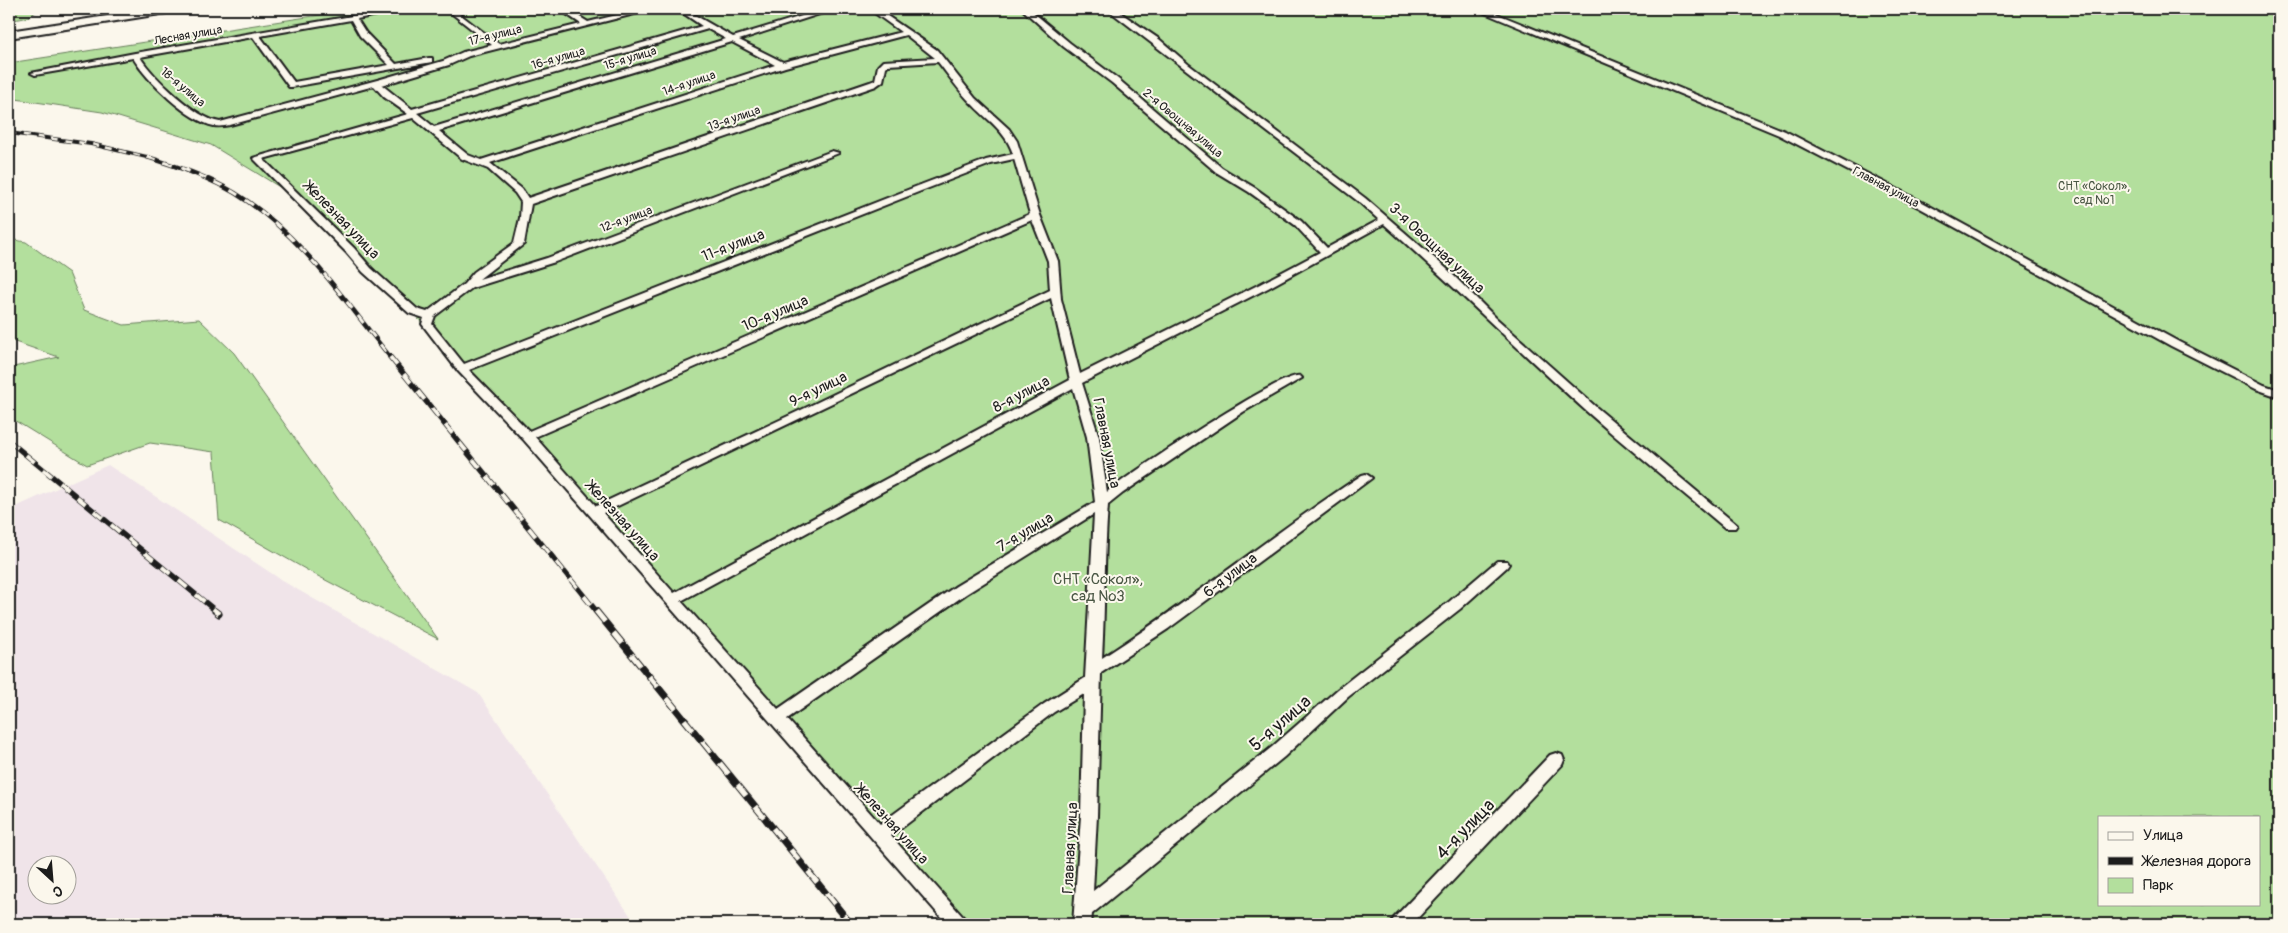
<svg xmlns="http://www.w3.org/2000/svg" width="2288" height="933" font-family="Pangolin,sans-serif">
  <style>
    .built { fill: #f0e4e9; fill-rule: evenodd }
    .green { fill: #b3df9d; stroke: #687e5c; fill-rule: evenodd }
    .lines { fill: none; stroke-linecap: round; stroke-linejoin: round }
    .street-casing { stroke: #1c1c1c; stroke-width: 4 }
    .primary-casing { stroke: #1c1c1c; stroke-width: 4 }
    .street { fill: #fbf7ec; fill-rule: evenodd }
    .primary { fill: #fbf7ec; fill-rule: evenodd }
    .rail-far3-casing { stroke: #1c1c1c; stroke-width: 4 }
    .rail-far2-casing { stroke: #1c1c1c; stroke-width: 4.5 }
    .rail-far1-casing { stroke: #1c1c1c; stroke-width: 5.5 }
    .rail-casing { stroke: #1c1c1c; stroke-width: 7 }
    .rail-far3 { stroke: #fbf7ec; stroke-width: 2.5; stroke-dasharray: 7; stroke-linecap: butt }
    .rail-far2 { stroke: #fbf7ec; stroke-width: 3; stroke-dasharray: 9; stroke-linecap: butt }
    .rail-far1 { stroke: #fbf7ec; stroke-width: 4; stroke-dasharray: 11; stroke-linecap: butt }
    .rail { stroke: #fbf7ec; stroke-width: 5; stroke-dasharray: 14; stroke-linecap: butt }
    .labels { text-anchor: middle; stroke-width: 4; stroke-linejoin: round; paint-order: stroke }
    .far-street-label { font-size: 12px; fill: #1c1c1c; stroke: #fbf7ec }
    .far-park-label { font-size: 12px; fill: #495643; stroke: #fbf7ec }
    .street-label { font-size: 15px; fill: #1c1c1c; stroke: #fbf7ec }
    .park-label { font-size: 15px; fill: #495643; stroke: #fbf7ec }
    .near-street-label { font-size: 18px; fill: #1c1c1c; stroke: #fbf7ec }
  </style>
  <rect width="100%" height="100%" fill="#fbf7ec"/>
  <filter id="ink" filterUnits="userSpaceOnUse"><feTurbulence type="fractalNoise" baseFrequency=".02" numOctaves="2"/><feDisplacementMap in="SourceGraphic" scale="10" xChannelSelector="R" yChannelSelector="G"/><feConvolveMatrix kernelMatrix="1 2 1 2 8 2 1 2 1" color-interpolation-filters="sRGB"/></filter>
  <g filter="url(#ink)">
    <path class="built" d="M108,465L286,583L478,693L636,924H9V510ZM38,866H68V896H38Z"/>
    <g class="green">
      <path d="M9,9H35L38,10C28,19 21,19 9,20V15H12Z"/>
      <path d="M359,9H2279V924H946L365,258L291,194L211,145L102,112L9,98V63ZM2099,817H2259V904H2099Z"/>
      <polygon points="9,239 26,242 69,273 84,310 124,325 199,319 234,353 438,639 314,574 219,520 214,452 150,443 87,465 9,417 9,368 59,357 9,340"/>
    </g>
    <g class="lines">
      <defs>
        <g id="street">
          <path d="M393,9H408L357,19L366,33L396,64L429,58H432V62L292,87H289L253,37L140,57C153,77 196,119 220,122L381,79L443,61L463,52L492,45L446,9H453L499,44L581,24L559,9H567L588,22L642,9H654L469,56L449,65L382,85L412,109L702,26L677,9H684L733,37L825,9H835L739,40L783,62L901,32L869,9H877L937,50L975,98L1009,129L1017,141L1040,215L1058,261L1061,299L1080,374L1260,284L1320,252L1295,225L1249,192L1216,172L1112,83L1064,47L1022,9H1029L1070,43L1118,79L1222,168L1255,188L1301,221L1327,248L1379,220L1359,202L1107,9H1115L1159,39L1188,64L1365,198L1447,269L1496,318L1596,407L1737,525L1735,528H1725C1679,489 1631,451 1585,410C1517,349 1453,285 1384,224L1268,288L1082,383L1099,437L1107,492C1128,475 1283,371 1300,376L1302,378L1243,412L1123,493L1108,505C1104,556 1105,607 1102,658C1191,601 1273,533 1362,475L1366,474L1372,478L1168,629L1101,673L1097,816L1093,891L1272,747L1338,689L1450,601L1497,561H1507L1509,564L1507,567L1460,609L1348,697L1284,757L1092,914L1091,924H1073L1081,816L1084,694L1054,712L891,836L964,918L967,924H947L523,439L458,371L422,324L424,318L409,313L363,272L346,252L253,158L408,114L384,97L374,86L230,125C225,126 220,127 214,126C188,121 147,81 133,58L35,75L31,73L135,53ZM351,20L360,36L389,65L294,82L260,36ZM708,29L726,39L434,127L417,113ZM906,35L935,58L883,61L878,66L875,80L870,82L528,198L522,189L490,163L785,67ZM732,42L775,65L481,160L468,155L439,131ZM938,62C949,76 959,91 971,103C987,120 1006,131 1013,154L986,160L915,187L464,364L432,324L435,316L472,288L555,262L839,153L832,151L547,258L479,279L524,244L531,204L876,86L883,81L886,67L888,65ZM413,118L462,159L488,169L515,193L521,202L520,218L514,243L474,272L464,284L427,312L417,309L371,268L354,248L263,159ZM1014,159L1030,214L529,431L469,370L921,191L991,164ZM1032,220L1048,261L1050,290L799,411L596,506L535,437ZM1051,298L1070,380L674,593L603,513ZM1073,388L1087,437L1095,502L956,586L778,709L681,601ZM1094,514L1085,678L1044,704L880,824L787,719L966,594Z"/>
          <polygon points="1475,9 1485,9 1785,131 1926,204 2179,342 2264,385 2279,390 2279,397 2256,389 2171,346 1920,208 1779,135"/>
          <polygon points="1556,753 1562,755 1564,760 1562,765 1412,924 1391,924 1394,918 1550,755"/>
        </g>
        <polygon id="primary" points="153,9 179,9 173,12 9,38 9,31"/>
      </defs>
      <use href="#street" class="street-casing"/>
      <use href="#primary" class="primary-casing"/>
      <use href="#street" class="street"/>
      <use href="#primary" class="primary"/>
      <defs>
        <polyline id="rail-far3" points="9,133 91,144 151,158"/>
        <path id="rail-far2" d="M147,157C177,166 208,177 235,193C300,233 344,300 391,358"/>
        <g id="rail-far1">
          <polyline points="390,357 597,612"/>
          <polyline points="9,441 217,612"/>
        </g>
        <g id="rail">
          <polyline points="215,611 219,614"/>
          <polyline points="596,611 851,924"/>
        </g>
      </defs>
      <use href="#rail-far3" class="rail-far3-casing"/>
      <use href="#rail-far2" class="rail-far2-casing"/>
      <use href="#rail-far1" class="rail-far1-casing"/>
      <use href="#rail" class="rail-casing"/>
      <use href="#rail-far3" class="rail-far3"/>
      <use href="#rail-far2" class="rail-far2"/>
      <use href="#rail-far1" class="rail-far1"/>
      <use href="#rail" class="rail"/>
    </g>
  </g>
  <g class="labels">
    <g class="far-street-label">
      <text transform="translate(188 35) rotate(-10)" y="4">Лесная улица</text>
      <text transform="translate(495 35) rotate(-14)" y="4">17-я улица</text>
      <text transform="translate(558 58) rotate(-16)" y="4">16-я улица</text>
      <text transform="translate(630 58) rotate(-17)" y="4">15-я улица</text>
      <text transform="translate(689 83) rotate(-19)" y="4">14-я улица</text>
      <text transform="translate(183 87) rotate(40)" y="4">18-я улица</text>
      <text transform="translate(734 118) rotate(-19)" y="4">13-я улица</text>
      <text transform="translate(1183 123) rotate(40)" y="4">2-я Овощная улица</text>
      <text transform="translate(1886 187) rotate(28)" y="4">Главная улица</text>
      <text transform="translate(626 219) rotate(-21)" y="4">12-я улица</text>
    </g>
    <g class="far-park-label">
      <text x="2094" y="190">СНТ «Сокол»,<tspan x="2094" dy="14">сад №1</tspan></text>
    </g>
    <g class="street-label">
      <text transform="translate(342 220) rotate(46)" y="5">Железная улица</text>
      <text transform="translate(733 245) rotate(-21)" y="5">11-я улица</text>
      <text transform="translate(1437 248) rotate(43)" y="5">3-я Овощная улица</text>
      <text transform="translate(775 313) rotate(-23)" y="5">10-я улица</text>
      <text transform="translate(818 389) rotate(-26)" y="5">9-я улица</text>
      <text transform="translate(1021 394) rotate(-28)" y="5">8-я улица</text>
      <text transform="translate(1107 443) rotate(79)" y="5">Главная улица</text>
      <text transform="translate(623 521) rotate(48)" y="5">Железная улица</text>
      <text transform="translate(1025 532) rotate(-31)" y="5">7-я улица</text>
      <text transform="translate(1230 575) rotate(-37)" y="5">6-я улица</text>
      <text transform="translate(892 824) rotate(48)" y="5">Железная улица</text>
      <text transform="translate(1070 848) rotate(-87)" y="5">Главная улица</text>
    </g>
    <g class="park-label">
      <text x="1098" y="584">СНТ «Сокол»,<tspan x="1098" dy="17">сад №3</tspan></text>
    </g>
    <g class="near-street-label">
      <text transform="translate(1280 723) rotate(-41)" y="6">5-я улица</text>
      <text transform="translate(1465 829) rotate(-46)" y="6">4-я улица</text>
    </g>
  </g>
  <rect width="2288" height="933" fill="none" stroke="#fbf7ec" stroke-width="30"/>
  <rect x="15" y="15" width="2258" height="903" fill="none" stroke="#1c1c1c" stroke-width="2" filter="url(#ink)"/>
  <rect x="2098" y="816" width="162" height="90" fill="#fbf7ec" stroke="#a29f99"/>
  <rect x="2108" y="832" width="25" height="8" fill="#fbf7ec" stroke="#a29f99"/>
  <text x="2143" y="840" font-size="15" fill="#1c1c1c">Улица</text>
  <rect x="2108" y="857" width="25" height="8" fill="#1c1c1c" stroke="#a29f99"/>
  <text x="2143" y="866" font-size="15" fill="#1c1c1c">Железная дорога</text>
  <rect x="2108" y="878" width="25" height="15" fill="#b3df9d" stroke="#a29f99"/>
  <text x="2143" y="890" font-size="15" fill="#1c1c1c">Парк</text>
  <g transform="translate(52 880) rotate(154)"><circle r="24" fill="#fbf7ec" stroke="#a29f99"/>
  <path d="M0-4L9 19L0 12L-9 19Z" fill="#1c1c1c"/>
  <text y="-8" font-size="14" font-weight="bold" text-anchor="middle" fill="#1c1c1c">С</text>
  </g>
</svg>
